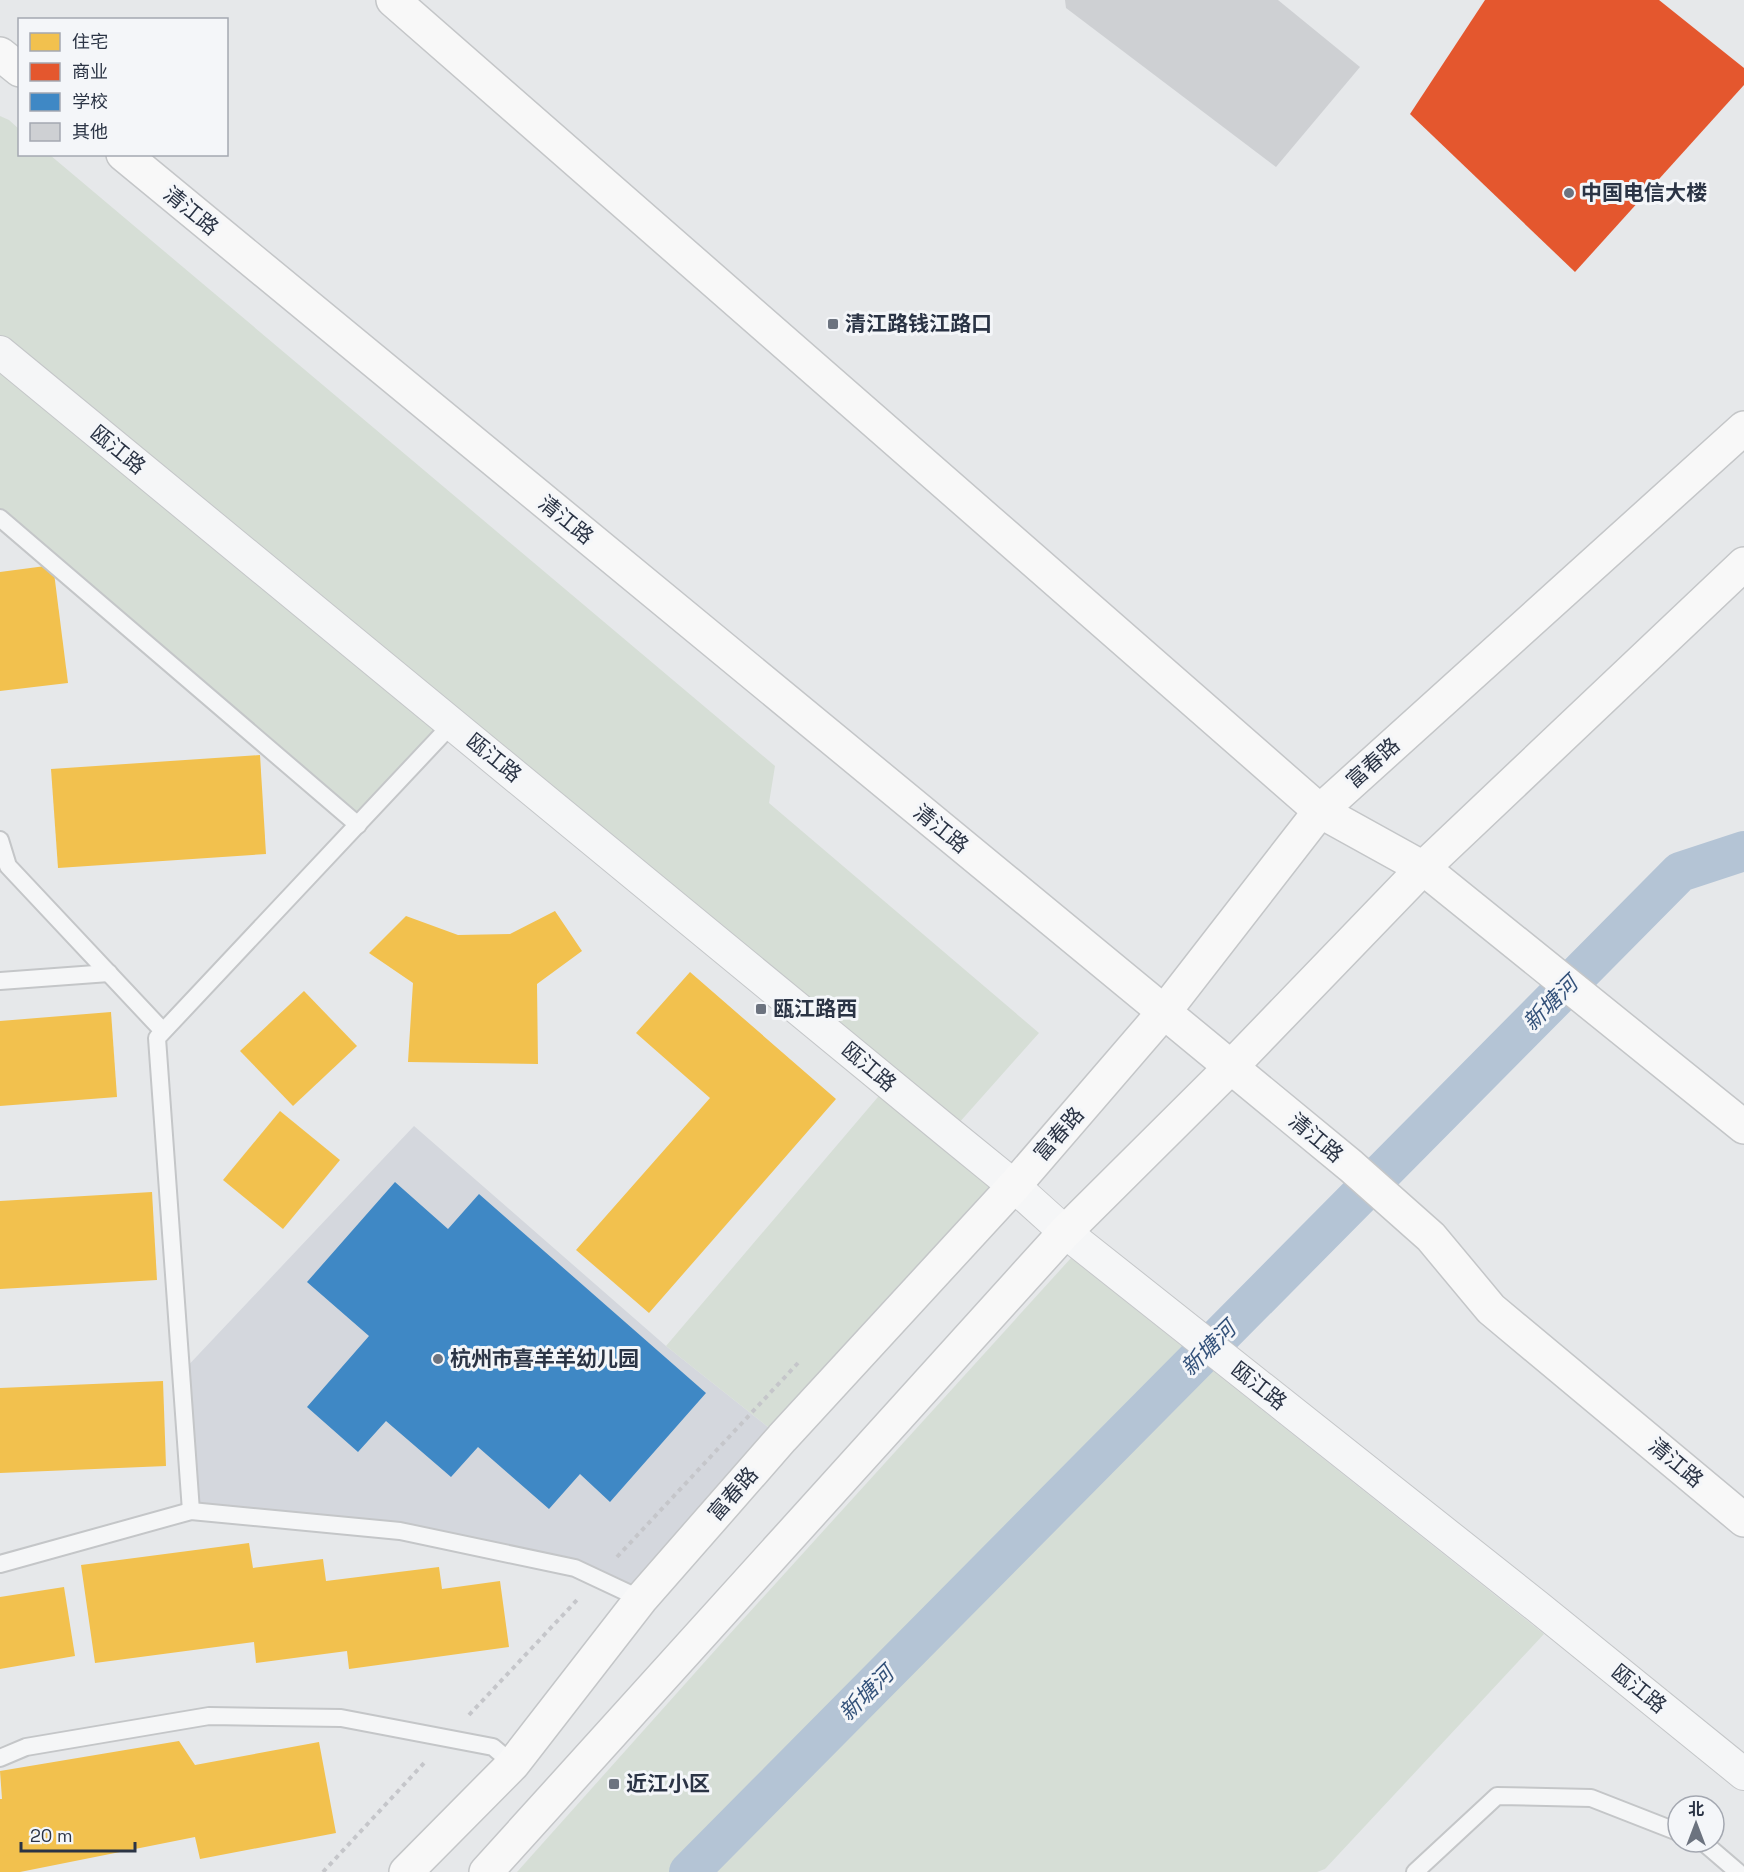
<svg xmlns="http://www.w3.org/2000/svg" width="1744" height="1872" font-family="'Space Grotesk','Noto Sans SC',sans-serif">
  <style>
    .built { fill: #d4d7dd }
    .green { fill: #d6ded6 }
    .homes { fill: #f2c14e }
    .shops { fill: #e4572e }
    .schools { fill: #3f88c5 }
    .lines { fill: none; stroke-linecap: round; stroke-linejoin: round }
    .canal { stroke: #b4c4d5; stroke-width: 40 }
    .building { fill: #ced0d3 }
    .lane-casing { stroke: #c4c6c8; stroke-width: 20 }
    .street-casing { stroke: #c4c6c8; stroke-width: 34 }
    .secondary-casing { stroke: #c4c6c8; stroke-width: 36 }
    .path { stroke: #c5c6ca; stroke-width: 4; stroke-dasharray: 4.5 4.5; stroke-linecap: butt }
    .lane { stroke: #f5f6f7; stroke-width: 16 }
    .street { stroke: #f5f6f7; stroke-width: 32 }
    .secondary { stroke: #f8f8f8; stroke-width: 33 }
    .poi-dot { fill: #6c737f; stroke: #f4f6f9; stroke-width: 2 }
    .labels { text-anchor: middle; stroke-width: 6; stroke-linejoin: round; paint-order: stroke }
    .poi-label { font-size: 21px; font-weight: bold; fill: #2b3445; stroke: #f4f6f9; text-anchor: start }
    .street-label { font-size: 21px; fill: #2b3445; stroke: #f4f6f9 }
    .water-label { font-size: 22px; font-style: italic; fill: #34527a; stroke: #f4f6f9 }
  </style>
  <rect width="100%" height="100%" fill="#e6e8ea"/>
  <polygon class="built" points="414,1126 666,1346 782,1438 641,1599 575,1568 400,1531 191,1511 182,1372"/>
  <g class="green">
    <polygon points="0,116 9,120 19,129 20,154 50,155 775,766 769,803 1039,1033 950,1133 1014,1186 782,1438 666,1346 889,1084 453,725 358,825 0,518"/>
    <polygon points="1071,1258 1544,1634 1325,1869 1317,1872 517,1872 727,1637"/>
  </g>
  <g class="homes">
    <polygon points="53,565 68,683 0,691 0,572"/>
    <polygon points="260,755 266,854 58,868 51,769"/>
    <polygon points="555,911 582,951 537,984 538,1064 408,1062 413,983 369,953 406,916 458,935 510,934"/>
    <polygon points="690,972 836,1099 649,1313 576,1250 710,1098 636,1033"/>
    <polygon points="304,991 357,1046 293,1106 240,1051"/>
    <polygon points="111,1012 117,1097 0,1106 0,1021"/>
    <polygon points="280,1111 340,1160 283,1229 223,1180"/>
    <polygon points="152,1192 157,1280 0,1289 0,1201"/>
    <polygon points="163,1381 166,1466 0,1473 0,1388"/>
    <polygon points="249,1543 253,1568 323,1559 326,1581 439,1567 442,1589 500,1581 509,1647 349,1669 347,1651 256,1663 254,1642 95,1663 81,1565"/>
    <polygon points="64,1587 75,1656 0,1669 0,1597"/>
    <polygon points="179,1741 195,1765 319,1742 336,1833 200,1859 195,1837 20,1872 0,1872 0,1799 2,1799 0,1771"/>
  </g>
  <polygon class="shops" points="1485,0 1659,0 1744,68 1744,85 1575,272 1410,114"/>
  <polygon class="schools" points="395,1182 448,1229 479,1194 706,1393 610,1502 580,1474 549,1509 478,1447 451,1477 386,1421 358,1452 307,1407 369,1336 307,1282"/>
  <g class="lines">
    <polyline class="canal" points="689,1872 1680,872 1744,851"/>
  </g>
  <polygon class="building" points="1065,0 1278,0 1360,67 1276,167 1066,8"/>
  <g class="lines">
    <defs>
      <g id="lane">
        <polyline points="0,518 358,825"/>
        <polyline points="0,840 8,866 163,1031"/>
        <polyline points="0,981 109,973"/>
        <polyline points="191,1511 157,1038 452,724"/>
        <polyline points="0,1564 191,1511 400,1531 575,1568 641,1599"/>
        <polyline points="0,1758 26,1747 209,1716 341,1718 493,1747 513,1764"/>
        <polyline points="1703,1842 1738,1872"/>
        <polyline points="1415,1872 1497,1796 1591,1798 1678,1832"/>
      </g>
      <polyline id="street" points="0,352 949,1133 1014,1186 1065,1232 1538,1607 1744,1774"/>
      <g id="secondary">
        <polyline points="393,0 1320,811 1423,868 1744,1127"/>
        <polyline points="0,54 20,70"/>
        <polyline points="123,154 1351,1166 1431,1237 1491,1309 1744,1520"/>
        <polyline points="406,1872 513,1764 641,1599 782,1438 1014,1186 1164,1012 1320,811 1744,428"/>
        <polyline points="486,1872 1065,1232 1231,1067 1423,868 1744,564"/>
      </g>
    </defs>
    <use href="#lane" class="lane-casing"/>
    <use href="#street" class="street-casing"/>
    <use href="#secondary" class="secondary-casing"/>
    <g class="path">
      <polyline points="617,1557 798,1363"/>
      <polyline points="469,1715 577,1600"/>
      <polyline points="323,1872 425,1762"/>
    </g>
    <use href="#lane" class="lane"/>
    <use href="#street" class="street"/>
    <use href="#secondary" class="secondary"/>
  </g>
  <g class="poi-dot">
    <circle cx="1569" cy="193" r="6"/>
    <rect x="827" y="318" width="12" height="12" rx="3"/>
    <rect x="755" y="1003" width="12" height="12" rx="3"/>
    <circle cx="438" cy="1359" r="6"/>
    <rect x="608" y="1778" width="12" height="12" rx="3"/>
  </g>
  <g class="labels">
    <g class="poi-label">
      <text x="1581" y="200">中国电信大楼</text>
      <text x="845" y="331">清江路钱江路口</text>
      <text x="773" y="1016">瓯江路西</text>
      <text x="450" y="1366">杭州市喜羊羊幼儿园</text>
      <text x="626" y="1791">近江小区</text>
    </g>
    <g class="street-label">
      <text transform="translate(191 211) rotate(39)" y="7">清江路</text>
      <text transform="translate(118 450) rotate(39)" y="7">瓯江路</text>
      <text transform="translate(566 520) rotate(39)" y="7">清江路</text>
      <text transform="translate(494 758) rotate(39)" y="7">瓯江路</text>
      <text transform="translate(1373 763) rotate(-42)" y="7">富春路</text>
      <text transform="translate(941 829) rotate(39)" y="7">清江路</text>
      <text transform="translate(869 1067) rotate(40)" y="7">瓯江路</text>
      <text transform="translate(1059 1134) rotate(-49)" y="7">富春路</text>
      <text transform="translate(1316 1138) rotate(40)" y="7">清江路</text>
      <text transform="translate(1259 1386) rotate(38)" y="7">瓯江路</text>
      <text transform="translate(1676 1463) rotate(40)" y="7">清江路</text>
      <text transform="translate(733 1494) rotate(-49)" y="7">富春路</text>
      <text transform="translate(1639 1689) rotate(39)" y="7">瓯江路</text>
    </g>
    <g class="water-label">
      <text transform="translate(1550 1003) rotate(-45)" y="8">新塘河</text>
      <text transform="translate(1208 1348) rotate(-45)" y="8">新塘河</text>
      <text transform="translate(866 1693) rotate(-45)" y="8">新塘河</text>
    </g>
  </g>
  <rect x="18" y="18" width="210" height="138" fill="#f4f6f9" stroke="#a4a8b1" stroke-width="1.5"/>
  <rect x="30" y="33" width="30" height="18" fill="#f2c14e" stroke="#a4a8b1" stroke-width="1.5"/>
  <text x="72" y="48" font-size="18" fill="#2b3445">住宅</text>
  <rect x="30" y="63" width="30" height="18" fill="#e4572e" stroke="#a4a8b1" stroke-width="1.5"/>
  <text x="72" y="78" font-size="18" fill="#2b3445">商业</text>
  <rect x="30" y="93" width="30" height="18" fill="#3f88c5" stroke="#a4a8b1" stroke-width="1.5"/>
  <text x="72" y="108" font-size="18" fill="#2b3445">学校</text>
  <rect x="30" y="123" width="30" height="18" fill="#ced0d3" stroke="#a4a8b1" stroke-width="1.5"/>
  <text x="72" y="138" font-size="18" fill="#2b3445">其他</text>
  <g transform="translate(1696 1824)"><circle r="28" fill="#f4f6f9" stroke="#a4a8b1" stroke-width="1.5"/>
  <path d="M0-4.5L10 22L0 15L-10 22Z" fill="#6c737f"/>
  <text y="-9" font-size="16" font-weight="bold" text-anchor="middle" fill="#2b3445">北</text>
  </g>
  <path d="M21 1842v9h114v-9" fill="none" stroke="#2b3445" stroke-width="3"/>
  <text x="30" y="1842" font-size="18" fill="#2b3445" stroke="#f4f6f9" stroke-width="4.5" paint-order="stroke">20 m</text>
</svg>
